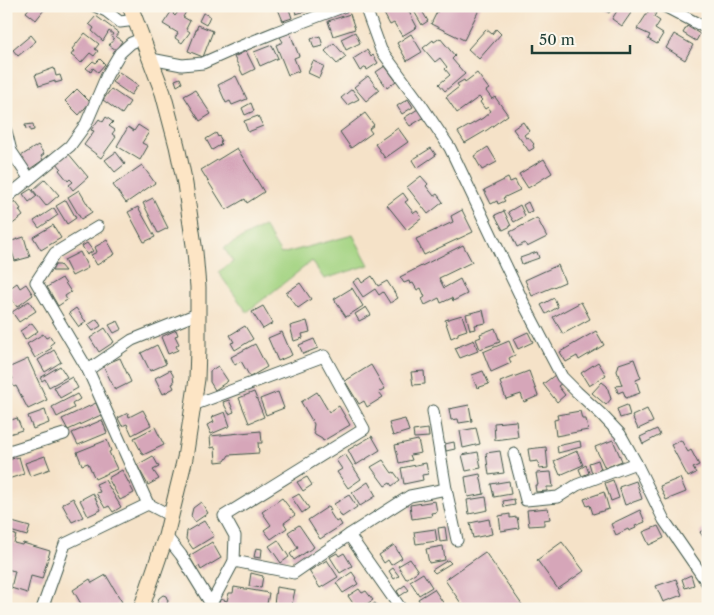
<svg xmlns="http://www.w3.org/2000/svg" width="714" height="615" font-family="'Libre Caslon Text',serif">
  <style>
    .green { fill: #a3d381; stroke: #61885a }
    .building { fill: #d6a6b9 }
    .lines { fill: none; stroke-linecap: round; stroke-linejoin: round }
    .street-casing { stroke: #3f564a; stroke-width: 13 }
    .secondary-casing { stroke: #3f564a; stroke-width: 17 }
    .street { stroke: #fff; stroke-width: 11 }
    .secondary { stroke: #fde5c5; stroke-width: 15 }
  </style>
  <rect width="100%" height="100%" fill="#fbf7ec"/>
  <filter id="ink" filterUnits="userSpaceOnUse"><feTurbulence type="fractalNoise" baseFrequency=".02" numOctaves="2"/><feDisplacementMap in="SourceGraphic" scale="10" xChannelSelector="R" yChannelSelector="G"/><feConvolveMatrix kernelMatrix="1 2 1 2 8 2 1 2 1" color-interpolation-filters="sRGB"/></filter>
  <filter id="wash" filterUnits="userSpaceOnUse"><feTurbulence type="fractalNoise" baseFrequency=".0096" numOctaves="4" result="noise"/><feDisplacementMap in="SourceGraphic" scale="20" xChannelSelector="R" yChannelSelector="G"/><feGaussianBlur stdDeviation="1.12" result="paint"/><feColorMatrix in="noise" values="0 0 0 0 0 0 0 0 0 0 0 0 0 0 0 0 0 1.4 0 .05"/><feComposite in="paint" operator="in"/></filter>
  <g filter="url(#wash)">
    <rect width="100%" height="100%" fill="#f5e2c8"/>
    <polygon class="green" points="264,226 281,254 353,235 369,265 324,279 312,261 247,312 218,272 233,262 224,248"/>
    <g id="blocks">
      <g class="building">
        <polygon points="6,6 14,6 6,13"/>
        <polygon points="31,6 47,6 36,20 26,12"/>
        <polygon points="182,6 187,10 183,17 190,21 186,29 190,32 182,43 175,38 178,33 163,24 173,9 175,10 173,14 175,16"/>
        <polygon points="288,6 292,18 283,21 278,9"/>
        <polygon points="294,6 319,6 319,7 296,14"/>
        <polygon points="380,6 406,6 417,27 402,36 394,23 390,25"/>
        <polygon points="411,6 419,6 428,21 422,25"/>
        <polygon points="440,6 481,6 464,40 431,24"/>
        <polygon points="599,6 614,6 609,13"/>
        <polygon points="620,6 627,6 633,10 622,26 612,19"/>
        <polygon points="650,9 656,13 654,17 660,21 655,29 663,34 657,44 648,39 650,35 637,29"/>
        <polygon points="203,13 210,16 206,25 199,21"/>
        <polygon points="350,14 355,29 333,36 328,21"/>
        <polygon points="96,16 119,33 116,37 122,41 116,50 109,45 114,39 111,37 113,34 109,31 103,41 92,31 94,28 89,24"/>
        <polygon points="198,25 213,31 203,57 188,51"/>
        <polygon points="687,26 700,34 696,41 683,33"/>
        <polygon points="486,29 492,34 496,29 501,34 479,59 468,49"/>
        <polygon points="355,32 360,43 346,50 341,39"/>
        <polygon points="85,33 99,44 95,49 98,51 94,56 90,53 81,63 71,55 74,51 72,49"/>
        <polygon points="290,33 299,56 294,58 299,71 288,75 276,45 283,42 280,37"/>
        <polygon points="411,34 422,52 407,61 397,43"/>
        <polygon points="674,34 693,45 685,60 666,48"/>
        <polygon points="31,35 36,41 18,56 13,50"/>
        <polygon points="320,36 323,46 314,48 311,39"/>
        <polygon points="440,38 455,56 452,59 465,74 445,91 439,84 450,75 445,69 447,67 440,58 435,62 423,48 433,40 434,42"/>
        <polygon points="334,43 346,57 337,64 325,51"/>
        <polygon points="272,45 278,58 260,66 254,52"/>
        <polygon points="367,50 371,57 373,55 378,63 367,70 366,67 360,71 353,59"/>
        <polygon points="246,51 255,69 243,75 234,57"/>
        <polygon points="100,59 105,64 98,72 93,68 91,72 86,68 93,61 96,63"/>
        <polygon points="313,61 324,66 319,78 308,73"/>
        <polygon points="385,66 396,81 387,88 376,72"/>
        <polygon points="54,68 56,76 60,75 62,81 55,83 55,81 39,86 35,75"/>
        <polygon points="119,72 138,85 131,95 112,82"/>
        <polygon points="477,73 489,89 486,91 492,99 495,97 508,115 487,130 465,143 458,132 483,118 491,111 488,107 485,109 480,102 482,100 479,97 457,113 446,97 459,87 457,84 464,80 465,82"/>
        <polygon points="236,76 247,99 232,105 230,101 226,103 218,85"/>
        <polygon points="368,76 379,90 366,101 354,87"/>
        <polygon points="180,78 182,83 177,86 175,80"/>
        <polygon points="77,89 90,102 79,115 65,101"/>
        <polygon points="111,89 130,102 122,114 103,100"/>
        <polygon points="352,89 359,99 347,105 341,98"/>
        <polygon points="195,90 211,114 200,121 184,96"/>
        <polygon points="408,99 413,107 402,114 397,106"/>
        <polygon points="251,103 254,111 245,115 242,108"/>
        <polygon points="418,109 423,118 410,126 404,118"/>
        <polygon points="365,113 374,125 369,129 372,133 351,148 340,132"/>
        <polygon points="258,116 263,126 248,132 244,121"/>
        <polygon points="106,117 113,122 109,126 115,130 112,134 116,137 101,158 84,145 94,131 91,130 99,119 103,122"/>
        <polygon points="523,122 529,131 524,135 526,138 528,137 534,144 533,145 534,148 529,151 513,129"/>
        <polygon points="33,124 34,130 30,131 30,128 26,129 25,125"/>
        <polygon points="138,125 149,132 142,143 148,146 140,160 117,146 128,127 134,131"/>
        <polygon points="398,128 408,142 385,158 375,144"/>
        <polygon points="216,133 218,137 219,136 222,141 220,142 222,144 212,150 206,139"/>
        <polygon points="38,145 44,154 41,156 43,160 30,169 21,156"/>
        <polygon points="488,147 497,162 482,170 474,156"/>
        <polygon points="237,148 264,192 247,203 245,199 226,210 201,170"/>
        <polygon points="431,148 436,155 417,168 412,160"/>
        <polygon points="116,152 125,164 115,172 105,160"/>
        <polygon points="68,153 88,177 73,190 69,185 73,182 70,179 68,181 59,170 61,168 57,163"/>
        <polygon points="544,159 552,173 528,188 519,174"/>
        <polygon points="142,165 155,183 126,203 113,185"/>
        <polygon points="421,176 428,184 426,186 434,196 437,194 443,202 428,214 407,187"/>
        <polygon points="508,178 510,182 515,180 520,190 503,198 505,201 498,204 497,201 491,204 484,190"/>
        <polygon points="45,179 59,195 46,206 33,190"/>
        <polygon points="31,189 37,196 29,202 23,194"/>
        <polygon points="79,190 92,212 81,219 68,197"/>
        <polygon points="403,193 408,200 405,202 414,213 417,211 422,218 407,230 387,205"/>
        <polygon points="153,198 168,228 158,233 143,203"/>
        <polygon points="66,200 76,218 67,224 56,206"/>
        <polygon points="15,201 21,209 19,210 23,216 6,229 6,208"/>
        <polygon points="528,202 532,211 527,213 523,205"/>
        <polygon points="520,205 525,216 514,222 508,212"/>
        <polygon points="138,207 155,237 144,242 128,212"/>
        <polygon points="54,208 58,215 39,228 34,221"/>
        <polygon points="462,210 473,232 424,255 416,239 453,222 451,216"/>
        <polygon points="504,211 511,226 503,230 495,215"/>
        <polygon points="537,218 547,237 527,247 525,243 517,247 510,232"/>
        <polygon points="53,225 61,238 41,250 33,237"/>
        <polygon points="24,237 30,257 15,261 9,242"/>
        <polygon points="107,240 115,254 97,265 91,255 97,252 95,247"/>
        <polygon points="87,243 93,251 87,255 82,246"/>
        <polygon points="463,245 472,262 439,278 444,288 460,279 467,294 453,301 452,298 441,303 439,298 425,305 422,299 425,297 421,288 417,290 413,283 410,284 409,281 404,283 400,277"/>
        <polygon points="80,252 88,268 72,276 64,260"/>
        <polygon points="537,252 539,258 522,264 520,258"/>
        <polygon points="55,265 60,265 65,271 52,271"/>
        <polygon points="558,265 565,282 532,296 525,280"/>
        <polygon points="372,276 378,286 387,281 398,298 390,303 383,292 379,295 375,289 363,297 353,282 359,278 362,283"/>
        <polygon points="62,278 71,292 65,296 67,300 58,306 47,287"/>
        <polygon points="17,283 20,288 26,284 33,295 17,307 6,291"/>
        <polygon points="300,283 311,299 298,308 286,293"/>
        <polygon points="352,288 363,306 346,317 334,299"/>
        <polygon points="554,298 558,307 546,314 541,305"/>
        <polygon points="29,301 36,311 19,322 12,312"/>
        <polygon points="581,302 590,319 563,334 553,317"/>
        <polygon points="263,306 273,323 263,329 252,312"/>
        <polygon points="366,307 371,315 359,321 355,314"/>
        <polygon points="76,308 86,322 79,327 69,313"/>
        <polygon points="483,310 486,323 475,325 476,329 470,330 466,314"/>
        <polygon points="462,315 467,330 458,333 458,335 451,338 445,320"/>
        <polygon points="97,319 101,326 93,331 88,325"/>
        <polygon points="118,321 122,329 114,333 109,325"/>
        <polygon points="307,321 310,332 302,334 303,338 294,341 290,326"/>
        <polygon points="32,323 38,331 25,340 20,331"/>
        <polygon points="245,326 253,339 235,350 231,343 234,342 230,335"/>
        <polygon points="105,328 114,342 99,352 90,338"/>
        <polygon points="495,328 500,342 480,349 476,339 481,337 480,334"/>
        <polygon points="176,330 178,335 175,336 179,344 176,346 178,350 168,354 161,337"/>
        <polygon points="596,331 604,345 579,360 577,356 566,362 560,352"/>
        <polygon points="282,332 292,355 278,361 268,338"/>
        <polygon points="528,332 533,342 518,349 513,339"/>
        <polygon points="43,334 46,338 50,336 54,342 50,345 52,348 35,358 27,344"/>
        <polygon points="314,339 318,348 303,354 299,345"/>
        <polygon points="474,340 478,351 460,358 455,348"/>
        <polygon points="509,341 515,355 509,358 511,363 491,372 483,352"/>
        <polygon points="255,344 267,367 250,377 241,361 235,365 231,357"/>
        <polygon points="157,345 166,364 150,371 141,353"/>
        <polygon points="54,350 61,362 45,372 38,360"/>
        <polygon points="120,358 131,382 115,390 103,365"/>
        <polygon points="28,359 47,400 28,409 16,386 14,387 10,380 13,379 8,368"/>
        <polygon points="634,359 641,378 636,380 640,393 626,398 623,391 618,393 616,386 622,385 617,371 619,364"/>
        <polygon points="598,362 606,375 589,386 581,373"/>
        <polygon points="371,365 385,389 379,392 383,397 367,407 364,401 359,404 345,381"/>
        <polygon points="60,366 67,377 49,387 45,379 42,381 40,378"/>
        <polygon points="218,366 228,381 215,390 210,382 210,371"/>
        <polygon points="170,370 173,375 174,383 172,384 174,388 163,394 155,378"/>
        <polygon points="424,371 425,384 413,385 411,372"/>
        <polygon points="483,371 489,384 477,388 472,375"/>
        <polygon points="529,371 538,396 524,402 521,394 506,399 500,382"/>
        <polygon points="555,375 562,383 558,386 565,395 557,402 543,384"/>
        <polygon points="72,377 78,388 60,398 54,387"/>
        <polygon points="602,382 607,386 611,399 606,405 592,393"/>
        <polygon points="254,392 264,417 249,423 239,398"/>
        <polygon points="278,392 284,408 266,415 260,399"/>
        <polygon points="317,392 329,412 339,406 350,425 323,441 322,439 315,435 313,431 314,424 301,402"/>
        <polygon points="77,394 80,399 72,404 74,408 57,417 52,407"/>
        <polygon points="229,400 234,412 229,414 223,402"/>
        <polygon points="96,403 101,415 68,430 62,419"/>
        <polygon points="469,405 472,421 459,423 458,419 451,420 449,409"/>
        <polygon points="627,405 630,415 620,418 617,409"/>
        <polygon points="647,409 653,422 638,429 632,416"/>
        <polygon points="45,410 49,423 33,429 28,416"/>
        <polygon points="143,410 151,425 132,435 127,424 122,426 118,418 128,413 129,417"/>
        <polygon points="580,411 582,419 586,419 588,430 556,436 554,420 558,419 557,415"/>
        <polygon points="225,412 230,426 211,434 207,425 214,422 212,417"/>
        <polygon points="17,418 22,430 6,435 6,422"/>
        <polygon points="405,419 409,431 393,436 389,423"/>
        <polygon points="102,420 107,433 78,445 72,433"/>
        <polygon points="516,421 518,437 495,440 494,423"/>
        <polygon points="155,427 164,445 143,455 134,438"/>
        <polygon points="476,428 480,444 463,448 460,431"/>
        <polygon points="428,429 429,437 414,438 413,431"/>
        <polygon points="657,429 660,435 643,444 640,437"/>
        <polygon points="261,431 262,443 258,443 259,453 229,455 225,461 216,462 215,447 211,448 210,436"/>
        <polygon points="372,436 380,450 356,465 348,450"/>
        <polygon points="107,440 111,451 109,452 117,469 95,479 88,463 82,465 77,452"/>
        <polygon points="418,440 421,453 410,455 412,460 399,463 395,445"/>
        <polygon points="613,440 622,461 605,468 595,447"/>
        <polygon points="681,440 688,452 691,450 699,465 693,468 696,473 688,477 671,445"/>
        <polygon points="580,441 581,447 558,453 557,446"/>
        <polygon points="454,442 455,449 446,451 445,444"/>
        <polygon points="546,447 548,468 539,469 538,461 530,462 528,449"/>
        <polygon points="500,451 504,473 489,475 486,453"/>
        <polygon points="577,451 583,465 560,475 554,461"/>
        <polygon points="478,452 481,468 466,471 462,455"/>
        <polygon points="345,454 361,479 348,488 337,472 342,469 336,460"/>
        <polygon points="45,456 50,469 30,476 25,463"/>
        <polygon points="153,456 159,467 153,470 159,479 148,485 137,465"/>
        <polygon points="19,457 24,474 8,479 6,472 6,465 10,464 8,460"/>
        <polygon points="383,460 392,473 394,472 400,480 392,486 390,483 385,486 371,467"/>
        <polygon points="598,460 601,469 592,473 589,463"/>
        <polygon points="426,463 428,474 422,475 423,480 404,484 401,468"/>
        <polygon points="586,465 589,473 582,476 579,469"/>
        <polygon points="122,470 134,493 120,500 108,478"/>
        <polygon points="551,472 553,487 547,487 547,491 536,492 535,485 538,485 536,473"/>
        <polygon points="480,474 484,494 468,497 465,477"/>
        <polygon points="307,477 312,485 303,491 297,482"/>
        <polygon points="680,478 686,492 666,500 660,486"/>
        <polygon points="105,480 121,507 113,512 109,506 105,508 96,493 100,492 96,484"/>
        <polygon points="613,480 619,498 611,501 605,483"/>
        <polygon points="509,481 511,494 494,497 491,484"/>
        <polygon points="636,481 642,499 625,505 619,487"/>
        <polygon points="368,482 376,496 360,506 352,493"/>
        <polygon points="604,492 609,509 593,514 590,505 587,506 584,499"/>
        <polygon points="93,493 101,510 88,516 80,500"/>
        <polygon points="299,494 309,508 302,513 292,498"/>
        <polygon points="349,495 357,507 342,517 334,504"/>
        <polygon points="486,497 488,510 469,514 467,500"/>
        <polygon points="73,498 83,517 72,522 62,504"/>
        <polygon points="282,498 295,515 284,523 287,528 271,539 264,530 271,525 262,512"/>
        <polygon points="514,499 515,505 504,507 503,501"/>
        <polygon points="435,501 437,512 431,513 432,516 412,519 410,505"/>
        <polygon points="201,502 208,513 195,522 191,516 193,508"/>
        <polygon points="329,506 331,510 329,511 336,522 339,520 342,525 320,539 308,520"/>
        <polygon points="548,508 550,519 544,520 544,525 529,526 527,510"/>
        <polygon points="640,510 645,522 635,526 636,528 629,531 628,529 616,535 611,524"/>
        <polygon points="510,514 510,518 517,517 519,528 501,531 499,516"/>
        <polygon points="489,519 492,534 473,538 470,523"/>
        <polygon points="204,521 214,536 193,549 186,539 187,531"/>
        <polygon points="12,522 30,527 27,536 10,531"/>
        <polygon points="299,525 314,547 294,560 290,554 298,548 288,532"/>
        <polygon points="658,526 664,538 649,545 643,532"/>
        <polygon points="445,527 447,541 440,542 438,528"/>
        <polygon points="708,527 708,545 700,532"/>
        <polygon points="435,529 437,541 416,544 414,532"/>
        <polygon points="11,534 16,535 14,543 22,545 23,543 50,551 42,579 31,576 27,593 11,588 15,571 6,569 6,540 9,541"/>
        <polygon points="278,540 289,557 281,563 269,546"/>
        <polygon points="212,542 221,558 201,570 199,566 196,568 189,556"/>
        <polygon points="562,542 584,571 558,589 537,560"/>
        <polygon points="394,545 402,558 391,565 388,560 384,563 379,555"/>
        <polygon points="443,546 445,560 429,563 426,549"/>
        <polygon points="256,548 262,549 261,558 254,557"/>
        <polygon points="485,552 525,609 465,609 445,580"/>
        <polygon points="337,553 339,556 344,553 352,566 340,573 330,557"/>
        <polygon points="410,559 418,571 406,579 398,566"/>
        <polygon points="327,560 338,577 320,588 309,571"/>
        <polygon points="448,560 451,563 435,573 432,570"/>
        <polygon points="393,568 399,576 394,579 389,571"/>
        <polygon points="352,572 356,578 355,579 358,584 343,593 336,583"/>
        <polygon points="251,573 263,576 261,588 249,586"/>
        <polygon points="423,573 432,587 419,595 410,581"/>
        <polygon points="106,575 122,602 117,605 118,607 114,609 84,609 73,590 90,579 92,583"/>
        <polygon points="691,575 694,585 685,588 682,579"/>
        <polygon points="676,579 682,595 663,602 656,586"/>
        <polygon points="405,585 409,590 400,596 397,591"/>
        <polygon points="234,587 269,593 267,604 274,605 276,587 295,590 291,609 218,609 220,599 227,601 229,593 233,593"/>
        <polygon points="359,589 362,593 366,591 373,600 359,609 357,609 348,596"/>
        <polygon points="434,589 444,604 436,609 424,609 418,599"/>
        <polygon points="163,595 166,596 168,601 165,609 155,609 159,598"/>
        <polygon points="375,603 379,609 366,609"/>
      </g>
    </g>
  </g>
  <g filter="url(#ink)">
    <use href="#blocks" fill-opacity="0" stroke="#3f564a" stroke-width="1"/>
    <g class="lines">
      <defs>
        <g id="street">
          <polyline points="95,6 106,11 120,22 136,20"/>
          <polyline points="365,6 381,50 420,103 450,148 526,308 562,377 577,392 601,414 620,434 636,463 664,520 708,584"/>
          <polyline points="664,6 708,29"/>
          <polyline points="151,59 182,65 203,63 239,47 276,32 345,6"/>
          <polyline points="6,131 11,151 29,178"/>
          <polyline points="6,198 70,146 86,124 107,75 120,53 131,43 143,38"/>
          <polyline points="98,227 55,253 36,282 88,370 148,504 171,516"/>
          <polyline points="88,370 132,340 197,314"/>
          <polyline points="433,411 446,489 457,540"/>
          <polyline points="6,452 64,434"/>
          <polyline points="514,454 526,500 558,497 577,485 636,463"/>
          <polyline points="349,535 401,609"/>
          <polyline points="166,536 181,555 211,604 234,561 235,536 224,516 364,429 324,356 193,405"/>
          <polyline points="234,561 294,573 349,535 410,496 446,489"/>
          <polyline points="42,609 65,544 148,504"/>
        </g>
        <polyline id="secondary" points="130,6 163,93 177,146 185,184 195,252 198,287 198,349 197,379 185,458 166,536 141,609"/>
      </defs>
      <use href="#street" class="street-casing"/>
      <use href="#secondary" class="secondary-casing"/>
      <use href="#street" class="street"/>
      <use href="#secondary" class="secondary"/>
    </g>
  </g>
  <rect width="714" height="615" fill="none" stroke="#fbf7ec" stroke-width="25"/>
  <path d="M532 45v8h98v-8" fill="none" stroke="#1f3d34" stroke-width="2.5"/>
  <text x="539" y="45" font-size="15" fill="#1f3d34" stroke="#fbf7ec" stroke-width="4" paint-order="stroke">50 m</text>
</svg>
